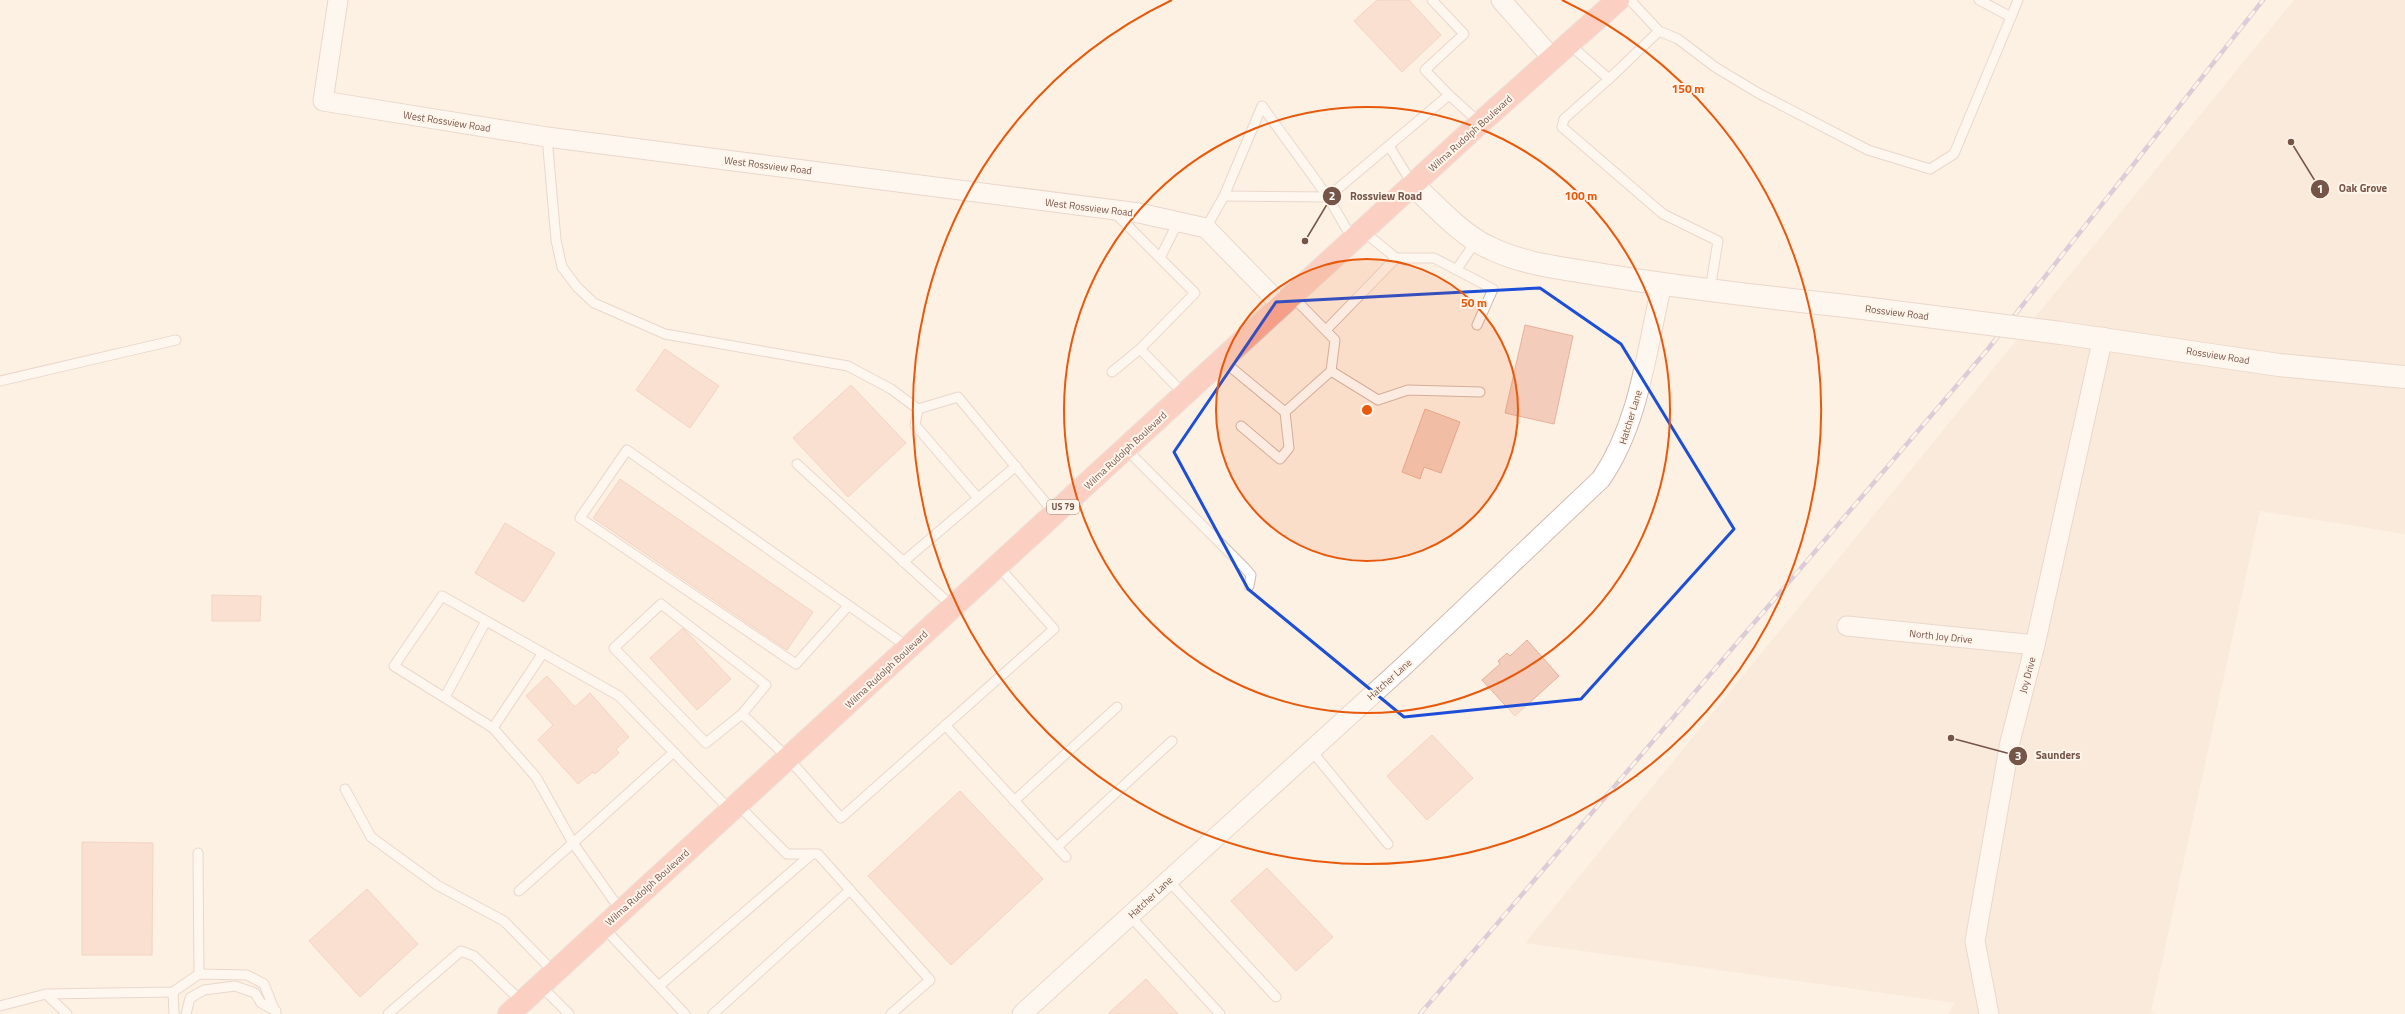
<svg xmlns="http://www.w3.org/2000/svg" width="2405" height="1014" font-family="'Titillium Web',sans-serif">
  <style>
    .residential { fill: #f5e2d2 }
    .building { fill: #f3ccbb; stroke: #e6b09b }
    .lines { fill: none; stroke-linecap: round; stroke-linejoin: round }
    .lane-casing { stroke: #d1b9ad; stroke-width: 11 }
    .street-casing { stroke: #d1b9ad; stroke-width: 21 }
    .secondary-casing { stroke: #d4b9aa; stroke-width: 24 }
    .highway-casing { stroke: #d9cfcc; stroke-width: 24 }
    .lane { stroke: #fff; stroke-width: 9 }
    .street { stroke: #fff; stroke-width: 19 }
    .secondary { stroke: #fff; stroke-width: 22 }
    .highway { stroke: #f9a99a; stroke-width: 22 }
    .rail-casing { stroke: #b2a2c7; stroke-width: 4.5 }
    .rail { stroke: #fff5eb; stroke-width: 3; stroke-dasharray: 9; stroke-linecap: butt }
    .secondary-bridge-casing { stroke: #d4b9aa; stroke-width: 24; stroke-linecap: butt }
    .secondary-bridge { stroke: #fff; stroke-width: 22 }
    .marked { fill: none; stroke: #1d4ed8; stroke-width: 3; stroke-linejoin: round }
    .ring { fill: none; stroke: #e8590c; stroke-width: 2 }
    .labels { text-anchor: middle; stroke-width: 4; stroke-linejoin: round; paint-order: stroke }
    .shield { fill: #fff5eb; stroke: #9f857a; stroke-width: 1 }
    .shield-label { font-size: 9px; font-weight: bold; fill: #765549 }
    .street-label { font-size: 10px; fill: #765549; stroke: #fff5eb }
    .centre { fill: #e8590c; stroke: #fff5eb; stroke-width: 2 }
    .ring-label { font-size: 12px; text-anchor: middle; font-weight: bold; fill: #e8590c; stroke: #fff5eb; stroke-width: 4; stroke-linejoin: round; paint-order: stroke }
    .leader { fill: none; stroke: #765549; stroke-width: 1.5 }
    .callout-dot { fill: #765549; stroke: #fff5eb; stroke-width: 1.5 }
    .mark-label { font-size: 12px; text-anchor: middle; font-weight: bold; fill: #fff }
    .callout-label { font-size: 11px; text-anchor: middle; font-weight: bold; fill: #765549; stroke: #fff5eb; stroke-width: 4; stroke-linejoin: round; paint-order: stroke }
  </style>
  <rect width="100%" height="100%" fill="#fdf1e4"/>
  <polygon class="residential" points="2294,0 2405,0 2405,534 2260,511 2151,1012 2157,1014 1948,1014 1955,1003 1525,943"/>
  <g class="building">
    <polygon points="1377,0 1409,0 1441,35 1402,72 1354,21"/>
    <polygon points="1525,325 1573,336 1554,424 1505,413"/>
    <polygon points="665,349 719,386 690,428 636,390"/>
    <polygon points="851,385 906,443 848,497 793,438"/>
    <polygon points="1425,409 1460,422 1441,473 1424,467 1420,479 1402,472"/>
    <polygon points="620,479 813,612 787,650 593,518"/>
    <polygon points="505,523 555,553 524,602 475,573"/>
    <polygon points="212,595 261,596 260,621 212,621"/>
    <polygon points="683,628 731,679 697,710 650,658"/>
    <polygon points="1527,640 1559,676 1515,716 1482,680 1500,664 1498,661 1507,653 1510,656"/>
    <polygon points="547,676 575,707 590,693 629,737 616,749 619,753 595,774 593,772 578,784 538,740 553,725 526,696"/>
    <polygon points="1432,735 1473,778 1427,820 1387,776"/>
    <polygon points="960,791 1043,879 951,965 868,876"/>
    <polygon points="82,842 153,843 152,955 82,955"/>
    <polygon points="1267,868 1333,937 1296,971 1231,901"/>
    <polygon points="367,889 418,944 360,997 309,941"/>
    <polygon points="1146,979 1178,1014 1110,1014 1109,1013"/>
  </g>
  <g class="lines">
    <defs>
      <g id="lane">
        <polyline points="1630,0 1659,31 1678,39 1715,67 1758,93 1868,150 1930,169 1954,154 2011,17"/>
        <polyline points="1979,0 2011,17 2018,0"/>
        <polyline points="1569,44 1609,79 1659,31"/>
        <polyline points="1609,79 1564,119 1562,127 1663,214 1718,241 1710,290"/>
        <polyline points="1449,95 1480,123"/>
        <polyline points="547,137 556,240 562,267 577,287 594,303 665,334 848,366 891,389 918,409"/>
        <polyline points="1389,146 1413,185"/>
        <polyline points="1224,196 1328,197 1353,240"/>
        <polyline points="1115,213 1195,293 1140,349 1185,395"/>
        <polyline points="1206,228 1224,196 1262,106 1328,197 1449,95 1425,70 1464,34 1432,0"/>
        <polyline points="1161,256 1178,222"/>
        <polyline points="1396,258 1434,258 1493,289 1477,325"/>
        <polyline points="1456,270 1477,240"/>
        <polyline points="1326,330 1396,258 1363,231"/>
        <polyline points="1222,360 1285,412 1331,371 1335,340 1292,296"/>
        <polyline points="1331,371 1378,400 1408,390 1480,392"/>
        <polyline points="1112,372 1140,349"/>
        <polyline points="0,381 176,340"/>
        <polyline points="918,409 958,397 1055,514"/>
        <polyline points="918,409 915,425 978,498"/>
        <polyline points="1241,426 1280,459 1289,448 1285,412"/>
        <polyline points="1126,449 1245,568 1251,575 1249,586"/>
        <polyline points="797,464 953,607"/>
        <polyline points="903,562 1016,466"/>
        <polyline points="848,606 796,664 580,518 627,450 908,647"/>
        <polyline points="445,697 486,621"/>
        <polyline points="742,714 766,685 661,604 614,648 706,743 742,714 788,758 841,818 1054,629 998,566"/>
        <polyline points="945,725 1066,857"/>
        <polyline points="493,728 543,653"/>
        <polyline points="1311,750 1388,844"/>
        <polyline points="674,752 573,843 536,777 493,728 394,666 442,596 619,696 730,810"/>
        <polyline points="345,789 371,837 437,885 504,921 554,972"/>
        <polyline points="1014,801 1117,707"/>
        <polyline points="738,805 787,854 818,854 930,980 891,1014"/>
        <polyline points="1057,847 1172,741"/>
        <polyline points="198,853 199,974"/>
        <polyline points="1168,880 1276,997"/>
        <polyline points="519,891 573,843 621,911"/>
        <polyline points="1130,916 1220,1014"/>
        <polyline points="603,927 685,1014"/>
        <polyline points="540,985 569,1014"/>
        <polyline points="659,986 812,854"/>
        <polyline points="173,992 174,1014"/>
        <polyline points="46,994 67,1014"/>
        <polyline points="0,1006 46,994 173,992 199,974 247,975 264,984 276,1014"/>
        <polyline points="186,1014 190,998 204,990 235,986 255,993 261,1003 276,1011"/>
        <polyline points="388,1014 461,951 474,956 522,1002"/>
        <polyline points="713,1014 850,890"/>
      </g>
      <g id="street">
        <polyline points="338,0 323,101 547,137 1139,213 1206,228 1282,306"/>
        <polyline points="1501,0 1553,59"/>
        <polyline points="1847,626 2035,645"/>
        <path d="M1022,1014L1406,664L1601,479C1640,422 1646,351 1662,284"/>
        <polyline points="1989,1014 1975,941 2010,742 2035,645 2103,337"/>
      </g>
      <g id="secondary">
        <path d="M1413,185C1436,206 1461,235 1490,248C1527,266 1570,269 1610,276C1696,290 1784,299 1871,309"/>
        <polyline points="2061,333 2279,365 2405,377"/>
      </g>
      <polyline id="highway" points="509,1014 1480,123 1618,0"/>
    </defs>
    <use href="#lane" class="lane-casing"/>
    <use href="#street" class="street-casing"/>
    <use href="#secondary" class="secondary-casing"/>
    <use href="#highway" class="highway-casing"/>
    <use href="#lane" class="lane"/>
    <use href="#street" class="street"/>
    <use href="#secondary" class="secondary"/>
    <use href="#highway" class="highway"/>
    <defs>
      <polyline id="rail" points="1420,1014 1988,349 2263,0"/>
    </defs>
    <use href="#rail" class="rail-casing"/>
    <use href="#rail" class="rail"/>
    <defs>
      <polyline id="secondary-bridge" points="1871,309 2061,333"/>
    </defs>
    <use href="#secondary-bridge" class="secondary-bridge-casing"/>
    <use href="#secondary-bridge" class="secondary-bridge"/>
  </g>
  <path d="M0 0H2405V1014H0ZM1540,288L1621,344L1734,529L1581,699L1404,717L1248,589L1174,452L1276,302Z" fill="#fdf1e4" fill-opacity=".55" fill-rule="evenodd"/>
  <path class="marked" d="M1540,288L1621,344L1734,529L1581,699L1404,717L1248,589L1174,452L1276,302Z"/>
  <circle cx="1367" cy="410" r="151" fill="#e8590c" fill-opacity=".12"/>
  <g class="ring">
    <circle cx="1367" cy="410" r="151"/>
    <circle cx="1367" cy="410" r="303"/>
    <path d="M1562 0A454 454 0 1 1 1172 0"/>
  </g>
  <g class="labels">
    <rect class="shield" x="1047" y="500" width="32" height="14" rx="3"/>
    <g class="shield-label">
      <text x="1063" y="510">US 79</text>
    </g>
    <g class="street-label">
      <text transform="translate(447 121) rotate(9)" y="4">West Rossview Road</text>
      <text transform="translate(1470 133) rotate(-42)" y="4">Wilma Rudolph Boulevard</text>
      <text transform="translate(768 165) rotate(7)" y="4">West Rossview Road</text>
      <text transform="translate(1089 207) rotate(7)" y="4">West Rossview Road</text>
      <text transform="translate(1897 312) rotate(7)" y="4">Rossview Road</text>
      <text transform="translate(2218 355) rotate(9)" y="4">Rossview Road</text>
      <text transform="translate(1630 417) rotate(-73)" y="4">Hatcher Lane</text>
      <text transform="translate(1125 450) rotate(-43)" y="4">Wilma Rudolph Boulevard</text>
      <text transform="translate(1941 636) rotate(6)" y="4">North Joy Drive</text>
      <text transform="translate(886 669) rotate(-43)" y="4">Wilma Rudolph Boulevard</text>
      <text transform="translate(2027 675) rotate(-75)" y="4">Joy Drive</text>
      <text transform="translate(1389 679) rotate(-42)" y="4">Hatcher Lane</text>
      <text transform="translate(647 887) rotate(-42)" y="4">Wilma Rudolph Boulevard</text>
      <text transform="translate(1150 897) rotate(-43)" y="4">Hatcher Lane</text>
    </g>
  </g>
  <circle cx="1367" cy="410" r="6" class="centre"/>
  <g class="ring-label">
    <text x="1688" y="93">150 m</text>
    <text x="1581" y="200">100 m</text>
    <text x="1474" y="307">50 m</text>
  </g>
  <path class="leader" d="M2291 142L2320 189M1305 241L1332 196M1951 738L2018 756"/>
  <g class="callout-dot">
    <circle cx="2291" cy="142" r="4"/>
    <circle cx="1305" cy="241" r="4"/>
    <circle cx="1951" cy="738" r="4"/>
    <circle cx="2320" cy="189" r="10"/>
    <circle cx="1332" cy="196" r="10"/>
    <circle cx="2018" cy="756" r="10"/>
  </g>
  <g class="mark-label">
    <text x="2320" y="193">1</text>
    <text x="1332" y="200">2</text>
    <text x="2018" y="760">3</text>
  </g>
  <g class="callout-label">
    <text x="2363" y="192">Oak Grove</text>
    <text x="1386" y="200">Rossview Road</text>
    <text x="2058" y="759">Saunders</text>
  </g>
</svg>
